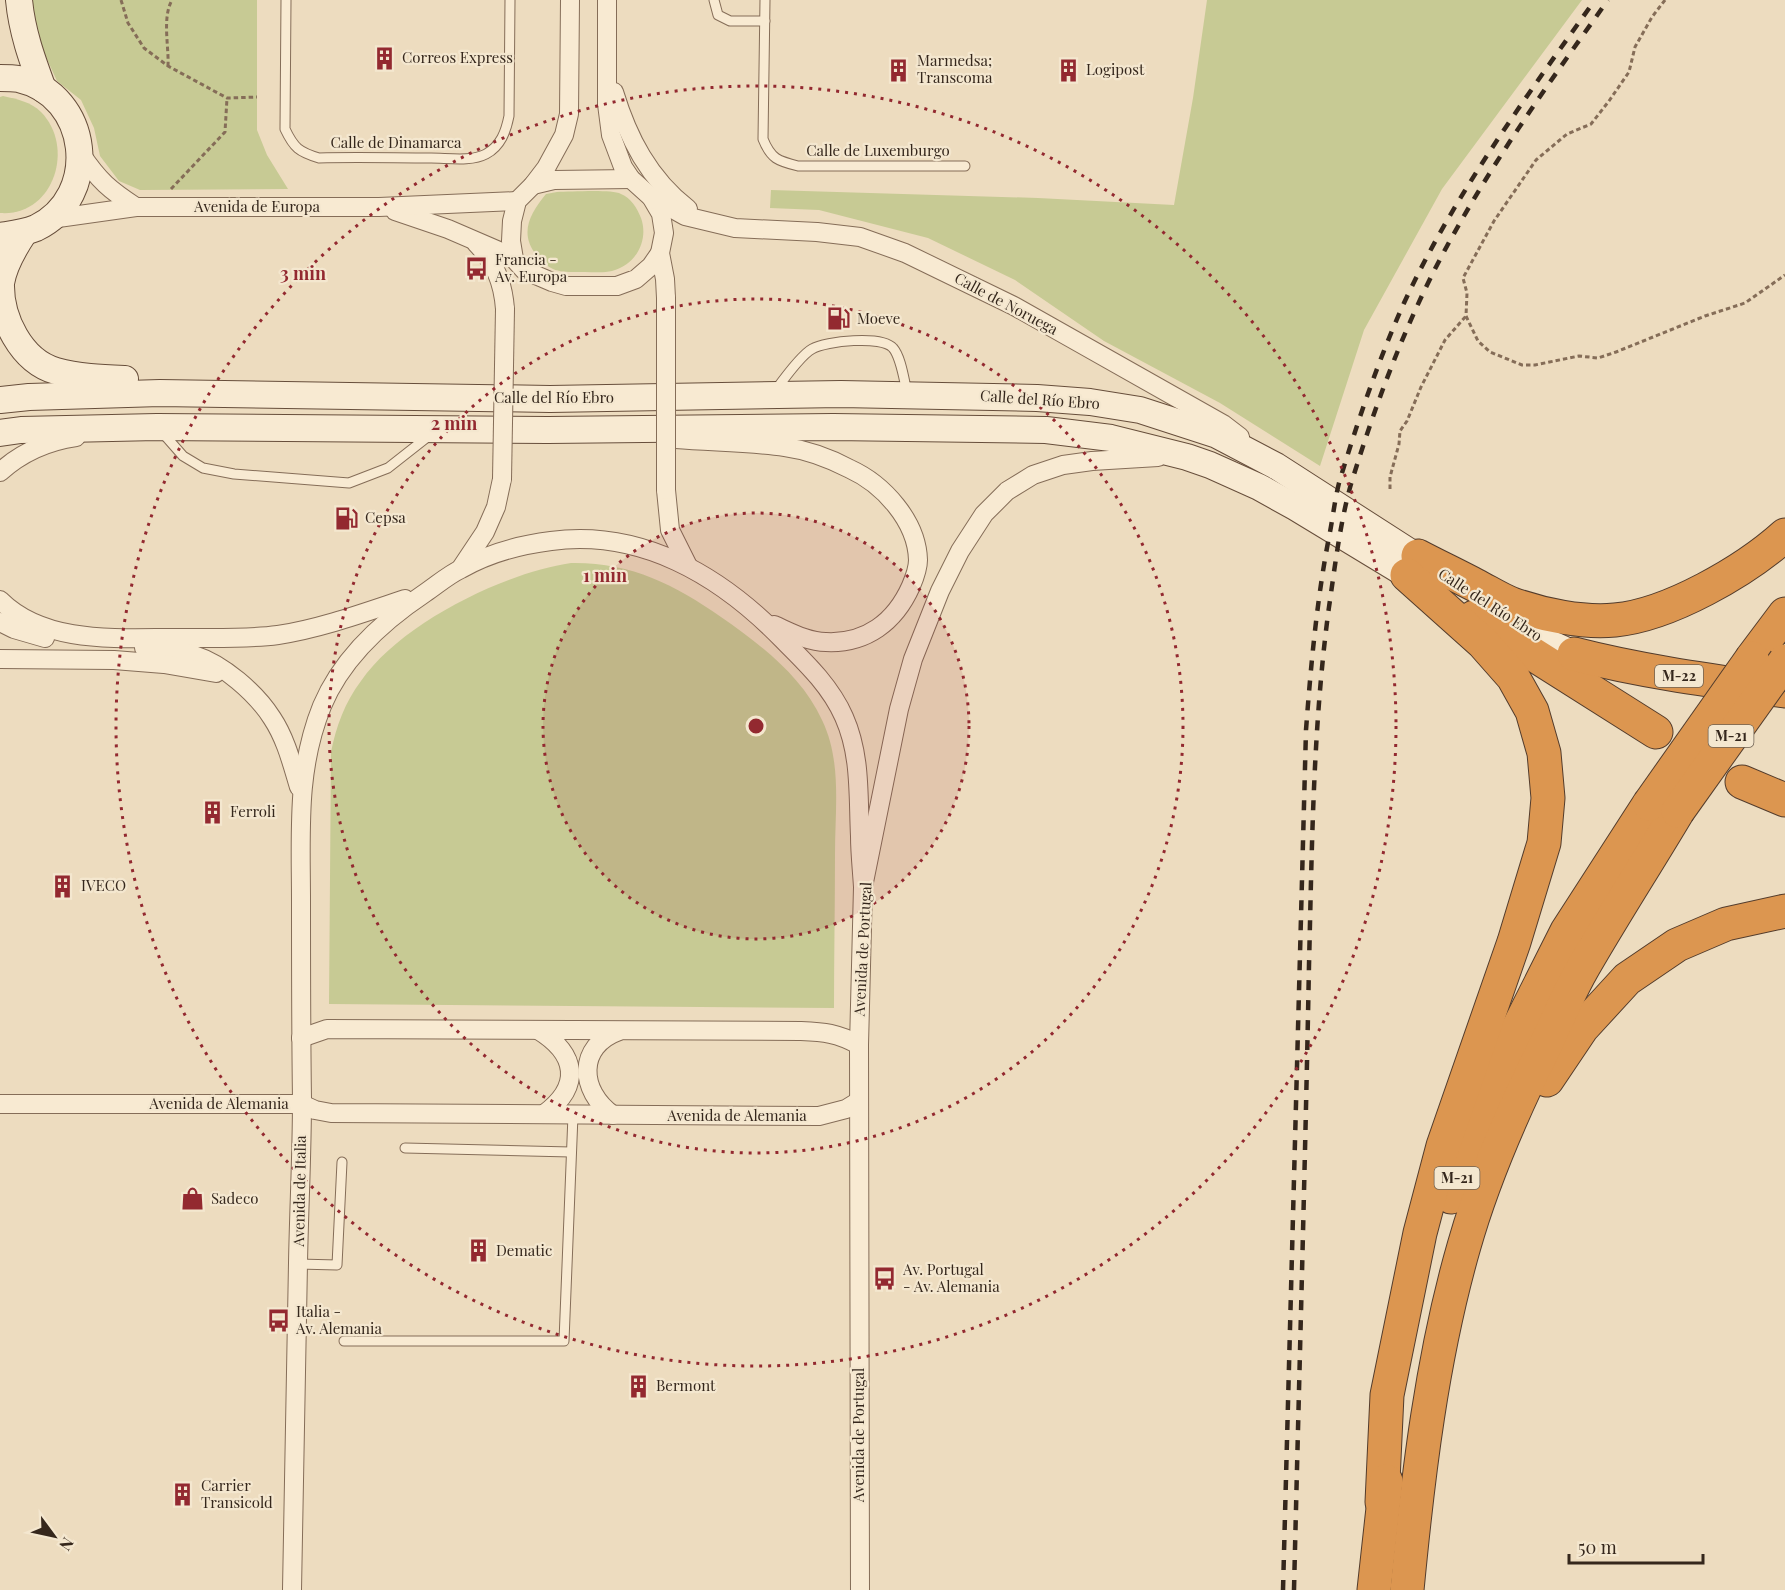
<svg xmlns="http://www.w3.org/2000/svg" width="1785" height="1590" font-family="'Playfair Display',serif">
  <style>
    .green { fill: #c7ca94 }
    .lines { fill: none; stroke-linecap: round; stroke-linejoin: round }
    .lane-casing { stroke: #856d58; stroke-width: 11 }
    .street-casing { stroke: #856d58; stroke-width: 20 }
    .secondary-casing { stroke: #674e3b; stroke-width: 28 }
    .highway-casing { stroke: #533c2c; stroke-width: 35 }
    .path { stroke: #856d58; stroke-width: 3; stroke-dasharray: 4.5 3; stroke-linecap: butt }
    .lane { stroke: #f8ead2; stroke-width: 9 }
    .street { stroke: #f8ead2; stroke-width: 18 }
    .secondary { stroke: #f8ead2; stroke-width: 26 }
    .highway { stroke: #dc9650; stroke-width: 33 }
    .rail { stroke: #35271c; stroke-width: 4.5; stroke-dasharray: 10 10; stroke-linecap: butt }
    .street-bridge-casing { stroke: #856d58; stroke-width: 20; stroke-linecap: butt }
    .highway-bridge-casing { stroke: #533c2c; stroke-width: 35; stroke-linecap: butt }
    .street-bridge { stroke: #f8ead2; stroke-width: 18 }
    .highway-bridge { stroke: #dc9650; stroke-width: 33 }
    .ring { fill: none; stroke: #932930; stroke-width: 3; stroke-dasharray: 3 6 }
    .labels { text-anchor: middle; stroke-width: 4.5; stroke-linejoin: round; paint-order: stroke }
    .shield { fill: #f4e7cf; stroke: #6e6152; stroke-width: 1.5 }
    .shield-label { font-size: 14px; font-weight: bold; fill: #35271c }
    .poi-label { font-size: 15px; fill: #35271c; stroke: #f4e7cf; text-anchor: start }
    .street-label { font-size: 15px; fill: #35271c; stroke: #f4e7cf }
    .centre { fill: #932930; stroke: #f4e7cf; stroke-width: 3 }
    .ring-label { font-size: 18px; text-anchor: middle; font-weight: bold; fill: #932930; stroke: #f4e7cf; stroke-width: 4.5; stroke-linejoin: round; paint-order: stroke }
  </style>
  <rect width="100%" height="100%" fill="#eddcbf"/>
  <g class="green">
    <polygon points="33,0 257,0 257,130 267,155 288,189 140,190 119,181 100,156 94,128 81,100 57,81 41,46 33,13"/>
    <polygon points="1207,0 1582,0 1442,189 1364,330 1320,466 1220,403 1104,341 1015,280 928,238 819,210 770,208 771,190 1038,198 1174,205 1193,98"/>
    <path d="M3,96C17,99 31,102 41,112C76,148 53,217 0,213V97Z"/>
    <path d="M557,192C570,192 611,189 621,194C631,198 637,208 641,218C649,240 636,265 612,271C604,273 594,272 585,272C576,272 562,273 553,269C548,267 543,262 539,258C518,235 529,215 546,194Z"/>
    <path d="M571,563C630,562 674,584 721,617C760,644 802,676 822,720C842,761 835,809 835,854C835,905 834,957 834,1008L329,1004L331,752C336,727 345,702 361,681C400,624 503,573 571,563Z"/>
  </g>
  <g class="lines">
    <defs>
      <g id="lane">
        <path d="M286,0L285,129C294,148 299,152 319,158C356,157 394,158 431,158C448,158 471,162 486,154C501,146 506,131 509,116L510,0"/>
        <polyline points="714,0 718,15 730,21 765,21"/>
        <path d="M765,0L763,139C771,159 778,161 798,166H965"/>
        <path d="M775,391C783,380 801,355 812,349C826,341 882,335 893,348C901,357 904,380 907,392"/>
        <polyline points="161,431 183,456 203,468 234,474 349,483 388,468 430,435"/>
        <polyline points="405,1148 571,1152"/>
        <polyline points="298,1264 337,1265 342,1162"/>
        <polyline points="344,1341 564,1341 573,1115"/>
      </g>
      <g id="street">
        <polyline points="570,0 569,114 564,135 546,168 533,185 517,201 512,221 511,241 514,259 524,270 552,282 566,286 617,286 636,279 651,266 660,253"/>
        <polyline points="607,0 607,104 611,135 623,167 631,179 651,197 661,214 664,233 660,253 665,279 666,298"/>
        <path d="M614,92C628,138 649,179 688,209"/>
        <path d="M81,154C99,181 110,190 136,207"/>
        <polyline points="533,185 554,180 631,179"/>
        <polyline points="651,197 685,216 735,228 817,232 860,237 905,253 1014,306 1223,424 1240,437"/>
        <polyline points="395,211 448,229 513,257"/>
        <polyline points="51,219 136,207 379,207 517,201"/>
        <path d="M476,243C495,263 503,282 505,309"/>
        <path d="M676,439C712,442 750,442 785,447C807,450 831,459 850,469C883,484 917,521 918,560C918,568 914,579 911,586C895,622 866,644 826,642C808,642 790,632 774,625"/>
        <path d="M0,472C21,453 48,441 76,437"/>
        <polyline points="666,490 670,530 688,566"/>
        <polyline points="461,568 485,532 496,507 502,479"/>
        <path d="M0,600C47,647 126,637 187,638C217,638 249,639 278,635C322,628 363,613 405,599"/>
        <polyline points="0,622 14,629 45,638"/>
        <path d="M144,648C161,649 178,650 194,655C223,664 256,693 272,718C286,739 292,764 299,787"/>
        <polyline points="0,659 114,660 164,664 216,673"/>
        <path d="M538,1030C577,1054 582,1086 544,1114"/>
        <path d="M301,1038L327,1029L801,1031C824,1032 837,1033 859,1045"/>
        <polyline points="0,1104 302,1104 315,1110 331,1113 819,1116 846,1109 859,1101"/>
        <path d="M613,1115C579,1091 577,1046 619,1031"/>
        <path d="M292,1590C294,1481 296,1372 298,1263C299,1208 302,1154 302,1099C301,1033 301,967 301,901C301,833 296,770 322,706C342,658 383,621 425,593C437,585 448,575 461,569C489,553 519,545 551,541C641,529 719,575 780,637C804,661 830,685 844,717C861,755 858,795 860,836C860,853 862,870 863,887"/>
        <polyline points="860,1590 859,1045 863,887 899,709 913,659 940,591 960,551 984,514 1007,491 1033,475 1063,465 1092,461 1158,457"/>
      </g>
      <g id="secondary">
        <path d="M19,0C22,32 32,59 43,89"/>
        <path d="M0,78C6,78 13,78 19,79C90,95 102,196 36,228C24,233 13,234 0,236"/>
        <path d="M24,233C14,248 4,265 1,283C0,318 21,361 56,371C78,377 102,378 125,379"/>
        <polyline points="0,400 29,397 160,393 550,399 841,394 1037,398 1090,402 1140,410 1217,435 1276,466 1433,567"/>
        <polyline points="0,433 21,430 157,427 548,430 833,427 1046,430 1111,438 1187,457 1210,465 1259,487 1295,507 1422,584"/>
        <polyline points="1492,610 1541,639 1574,654"/>
      </g>
      <g id="highway">
        <path d="M1418,556C1437,566 1456,575 1475,585C1487,591 1499,599 1512,604C1543,615 1582,623 1615,620C1669,615 1745,571 1785,535"/>
        <polyline points="1474,617 1656,732"/>
        <path d="M1574,654C1644,672 1714,681 1785,691"/>
        <polyline points="1752,658 1785,614"/>
        <polyline points="1742,782 1785,800"/>
        <polyline points="1547,1080 1582,1028 1627,979 1677,945 1726,924 1785,911"/>
        <polyline points="1451,1197 1465,1153 1514,1036 1567,931 1649,804"/>
        <polyline points="1382,1502 1387,1395 1420,1233 1443,1146 1514,942 1544,843 1548,798 1544,753 1532,711 1513,677 1483,643 1407,575"/>
        <polyline points="1374,1590 1386,1481"/>
        <path d="M1407,1590C1418,1475 1432,1357 1464,1246C1484,1175 1515,1106 1548,1040C1559,1016 1570,990 1584,966C1614,914 1647,863 1678,811"/>
      </g>
    </defs>
    <use href="#lane" class="lane-casing"/>
    <use href="#street" class="street-casing"/>
    <use href="#secondary" class="secondary-casing"/>
    <use href="#highway" class="highway-casing"/>
    <g class="path">
      <polyline points="121,0 128,23 144,48 168,66 227,98 257,97"/>
      <polyline points="1665,0 1652,17 1635,47 1629,72 1609,101 1591,124 1567,134 1536,160 1494,221 1463,278 1467,293 1466,316 1478,341 1490,352 1522,365 1535,365 1579,356 1598,358 1616,352 1705,316 1745,303 1785,275"/>
      <path d="M168,66C169,46 162,18 172,0"/>
      <polyline points="171,189 225,132 227,98"/>
      <polyline points="1390,489 1390,477 1399,444 1400,431 1407,421 1421,387 1445,340 1466,316"/>
    </g>
    <use href="#lane" class="lane"/>
    <use href="#street" class="street"/>
    <use href="#secondary" class="secondary"/>
    <use href="#highway" class="highway"/>
    <g class="rail">
      <path d="M1283,1590L1306,730C1311,664 1317,597 1330,532C1333,516 1335,499 1339,483C1357,423 1378,361 1404,303C1454,195 1526,97 1595,0"/>
      <path d="M1294,1590C1299,1382 1305,1173 1309,965C1312,845 1313,725 1329,607C1335,566 1340,523 1351,484C1377,399 1409,314 1452,237C1498,154 1553,77 1608,0"/>
    </g>
    <defs>
      <g id="street-bridge">
        <polyline points="502,479 505,309"/>
        <polyline points="666,490 666,298"/>
      </g>
      <g id="highway-bridge">
        <polyline points="1649,804 1752,658"/>
        <polyline points="1678,811 1785,661"/>
      </g>
    </defs>
    <use href="#street-bridge" class="street-bridge-casing"/>
    <use href="#highway-bridge" class="highway-bridge-casing"/>
    <use href="#street-bridge" class="street-bridge"/>
    <use href="#highway-bridge" class="highway-bridge"/>
  </g>
  <circle cx="756" cy="726" r="213" fill="#932930" fill-opacity=".12"/>
  <g class="ring">
    <circle cx="756" cy="726" r="213"/>
    <circle cx="756" cy="726" r="427"/>
    <circle cx="756" cy="726" r="640"/>
  </g>
  <defs>
    <symbol id="building-bare" viewBox="-9 -9 18 18"><path d="M-4-6H4V6H1V3H-1V6H-4ZM-2.5-4.3h1.7v1.8h-1.7ZM.8-4.3h1.7v1.8H.8ZM-2.5-1h1.7V.8h-1.7ZM.8-1h1.7V.8H.8Z" fill="#932930" stroke="#f4e7cf" stroke-width="2.5" paint-order="stroke"/></symbol>
    <symbol id="bus-bare" viewBox="-9 -9 18 18"><path d="M-5-6H5V4H4V6H2V4H-2V6H-4V4H-5ZM-3.5-4V0h7V-4ZM-3.5 1.2v1.5H-2V1.2ZM2 1.2v1.5H3.5V1.2Z" fill="#932930" stroke="#f4e7cf" stroke-width="2.5" paint-order="stroke"/></symbol>
    <symbol id="fuel-bare" viewBox="-9 -9 18 18"><path d="M-5.5-6h7V0h2V4h1.3V-2.5L3-4.5l.8-.8L6-3V5H2.5V1h-1V6h-7ZM-4.2-4.7v3.2H.2V-4.7Z" fill="#932930" stroke="#f4e7cf" stroke-width="2.5" paint-order="stroke"/></symbol>
    <symbol id="shop-bare" viewBox="-9 -9 18 18"><path d="M-5-2.5h2.3a2.7 3.5 0 0 1 5.4 0H5L5.5 6h-11ZM-1.5-2.5h3a1.5 2.3 0 0 0-3 0Z" fill="#932930" stroke="#f4e7cf" stroke-width="2.5" paint-order="stroke"/></symbol>
  </defs>
  <g fill-rule="evenodd">
    <use href="#building-bare" x="368" y="42" width="33" height="33"/>
    <use href="#building-bare" x="882" y="54" width="33" height="33"/>
    <use href="#building-bare" x="1052" y="54" width="33" height="33"/>
    <use href="#bus-bare" x="460" y="252" width="33" height="33"/>
    <use href="#fuel-bare" x="822" y="302" width="33" height="33"/>
    <use href="#fuel-bare" x="330" y="502" width="33" height="33"/>
    <use href="#building-bare" x="196" y="796" width="33" height="33"/>
    <use href="#building-bare" x="46" y="870" width="33" height="33"/>
    <use href="#shop-bare" x="176" y="1182" width="33" height="33"/>
    <use href="#building-bare" x="462" y="1234" width="33" height="33"/>
    <use href="#bus-bare" x="868" y="1262" width="33" height="33"/>
    <use href="#bus-bare" x="262" y="1304" width="33" height="33"/>
    <use href="#building-bare" x="622" y="1370" width="33" height="33"/>
    <use href="#building-bare" x="166" y="1478" width="33" height="33"/>
  </g>
  <g class="labels">
    <g class="shield">
      <rect x="1655" y="665" width="48" height="22" rx="4.5"/>
      <rect x="1708.5" y="725" width="45" height="22" rx="4.5"/>
      <rect x="1434.5" y="1167" width="45" height="22" rx="4.5"/>
    </g>
    <g class="shield-label">
      <text x="1679" y="681">M-22</text>
      <text x="1731" y="741">M-21</text>
      <text x="1457" y="1183">M-21</text>
    </g>
    <g class="poi-label">
      <text x="402" y="63">Correos Express</text>
      <text x="917" y="66">Marmedsa;<tspan x="917" dy="17">Transcoma</tspan></text>
      <text x="1086" y="75">Logipost</text>
      <text x="495" y="265">Francia -<tspan x="495" dy="17">Av. Europa</tspan></text>
      <text x="857" y="324">Moeve</text>
      <text x="365" y="523">Cepsa</text>
      <text x="230" y="817">Ferroli</text>
      <text x="81" y="891">IVECO</text>
      <text x="211" y="1204">Sadeco</text>
      <text x="496" y="1256">Dematic</text>
      <text x="903" y="1275">Av. Portugal<tspan x="903" dy="17">- Av. Alemania</tspan></text>
      <text x="296" y="1317">Italia -<tspan x="296" dy="17">Av. Alemania</tspan></text>
      <text x="656" y="1391">Bermont</text>
      <text x="201" y="1491">Carrier<tspan x="201" dy="17">Transicold</tspan></text>
    </g>
    <g class="street-label">
      <text x="396" y="148">Calle de Dinamarca</text>
      <text x="878" y="156">Calle de Luxemburgo</text>
      <text x="257" y="212">Avenida de Europa</text>
      <text transform="translate(1006 304) rotate(28)" y="5">Calle de Noruega</text>
      <text x="554" y="403">Calle del Río Ebro</text>
      <text transform="translate(1040 400) rotate(4)" y="5">Calle del Río Ebro</text>
      <text transform="translate(1490 605) rotate(33)" y="5">Calle del Río Ebro</text>
      <text transform="translate(863 949) rotate(-87)" y="5">Avenida de Portugal</text>
      <text x="219" y="1109">Avenida de Alemania</text>
      <text x="737" y="1121">Avenida de Alemania</text>
      <text transform="translate(300 1191) rotate(-89)" y="5">Avenida de Italia</text>
      <text transform="translate(859 1435) rotate(-90)" y="5">Avenida de Portugal</text>
    </g>
  </g>
  <circle cx="756" cy="726" r="9" class="centre"/>
  <g class="ring-label">
    <text x="303" y="280">3 min</text>
    <text x="454" y="430">2 min</text>
    <text x="605" y="582">1 min</text>
  </g>
  <g transform="translate(54 1536) rotate(123)" stroke="#f4e7cf" stroke-width="4.5" paint-order="stroke">
  <path d="M0-4.5L10 22L0 15L-10 22Z" fill="#35271c"/>
  <text y="-9" font-size="16" font-weight="bold" text-anchor="middle" fill="#35271c">N</text>
  </g>
  <path d="M1569 1554v9h134v-9" fill="none" stroke="#35271c" stroke-width="3"/>
  <text x="1578" y="1554" font-size="18" fill="#35271c" stroke="#f4e7cf" stroke-width="4.5" paint-order="stroke">50 m</text>
</svg>
